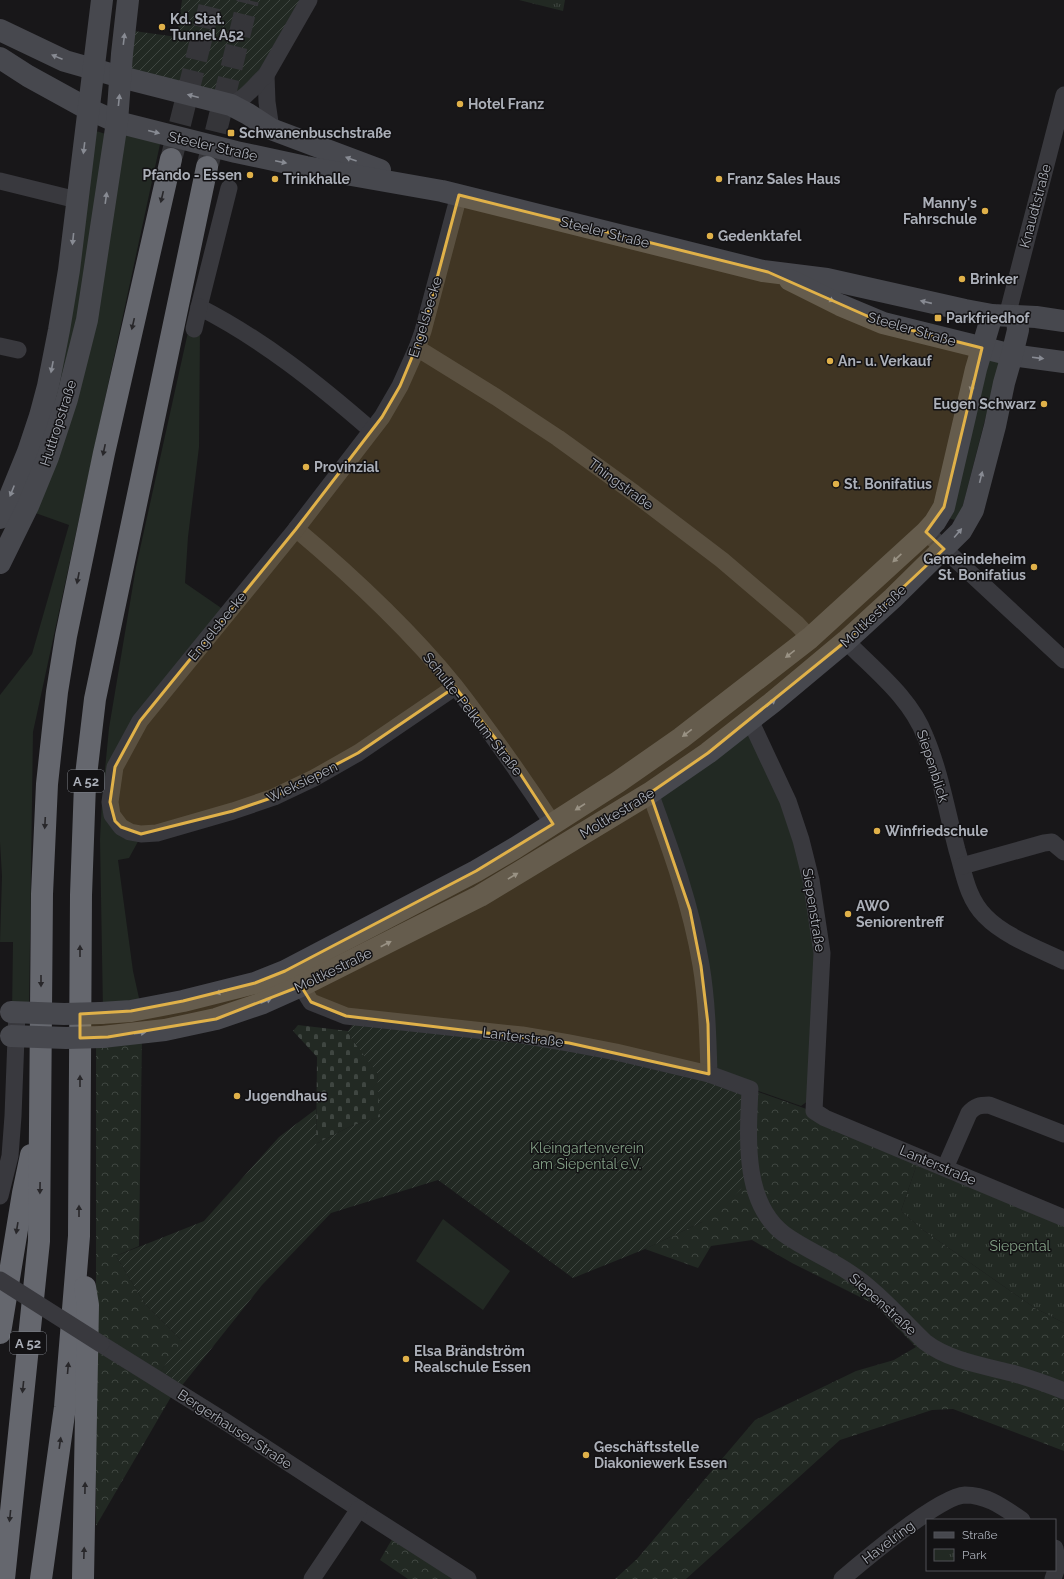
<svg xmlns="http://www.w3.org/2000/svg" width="1064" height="1579" font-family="Raleway,sans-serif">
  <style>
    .grass { fill: #222923 }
    .forest { fill: url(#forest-crowns) }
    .cemetery { fill: url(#cemetery-stones) }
    .park { fill: url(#park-tufts) }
    .garden { fill: url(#garden-furrows) }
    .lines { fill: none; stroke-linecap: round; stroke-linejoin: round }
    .highway-tunnel { stroke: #353539; stroke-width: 22; stroke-dasharray: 22 11; stroke-linecap: butt }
    .street { stroke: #39393e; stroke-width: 17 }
    .secondary { stroke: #47484e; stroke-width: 22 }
    .highway { stroke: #65676e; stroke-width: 22 }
    .street-bridge { stroke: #39393e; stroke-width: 17 }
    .secondary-bridge { stroke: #47484e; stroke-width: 22 }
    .oneway { fill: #888b93 }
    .oneway2 { fill: #28272a }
    .marked { fill: #e0b149; fill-opacity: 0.2; stroke: #e0b149; stroke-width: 3; stroke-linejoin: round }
    .poi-dot { fill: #e0b149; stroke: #131214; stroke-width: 1.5 }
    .labels { text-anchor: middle; stroke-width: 3; stroke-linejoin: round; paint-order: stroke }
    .shield { fill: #131214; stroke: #7d8087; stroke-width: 1 }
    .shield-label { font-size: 13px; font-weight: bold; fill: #abafb8 }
    .poi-label { font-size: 14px; font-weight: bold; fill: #abafb8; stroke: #131214; text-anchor: start }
    .street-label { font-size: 14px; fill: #abafb8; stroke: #131214 }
    .park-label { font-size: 14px; fill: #84a187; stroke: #131214 }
  </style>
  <defs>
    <pattern id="forest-crowns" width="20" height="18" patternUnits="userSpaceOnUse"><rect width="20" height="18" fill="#222923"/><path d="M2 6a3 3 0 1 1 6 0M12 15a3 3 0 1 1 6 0" fill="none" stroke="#3f4641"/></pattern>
    <pattern id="cemetery-stones" width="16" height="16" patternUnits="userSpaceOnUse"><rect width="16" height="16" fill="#222923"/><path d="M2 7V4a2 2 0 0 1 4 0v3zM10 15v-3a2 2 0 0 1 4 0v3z" fill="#3f4641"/></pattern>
    <pattern id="park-tufts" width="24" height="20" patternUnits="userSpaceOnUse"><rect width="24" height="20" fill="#222923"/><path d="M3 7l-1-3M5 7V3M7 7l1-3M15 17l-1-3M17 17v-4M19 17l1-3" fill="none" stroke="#3f4641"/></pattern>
    <pattern id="garden-furrows" width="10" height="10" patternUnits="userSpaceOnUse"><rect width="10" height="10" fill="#222923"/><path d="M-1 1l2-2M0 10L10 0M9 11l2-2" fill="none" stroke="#3f4641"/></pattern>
  </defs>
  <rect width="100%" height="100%" fill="#181719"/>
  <g class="grass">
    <polygon points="117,123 162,135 33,732 29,1011 12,1011 13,942 0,942 2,876 0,842 0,695 32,654 69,525 27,510 28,452 87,128 115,137"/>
    <polygon points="200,330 199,447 188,537 185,583 227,612 139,722 109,801 141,836 129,858 118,860 133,971 141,1007 103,1012 100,839 102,800 109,728 136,567 188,332"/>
    <polygon points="986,358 1000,361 959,521 947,518"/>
    <polygon points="748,723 781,802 806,883 816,954 808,1101 801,1106 710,1074 702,965 650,794"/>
    <polygon points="443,1219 510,1271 483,1310 416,1261"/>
  </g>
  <g class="forest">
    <polygon points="142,1038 139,1246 116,1256 145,1304 183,1342 159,1374 175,1390 96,1526 96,1042"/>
    <polygon points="750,1089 815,1112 919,1158 901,1211 923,1230 1035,1308 1064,1323 1064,1451 953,1409 932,1410 840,1440 686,1579 615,1579 637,1559 755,1420 856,1371 894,1360 916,1347 874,1304 792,1263 752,1240 711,1246 698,1268 645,1249 702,1222"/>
    <polygon points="395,1534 466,1579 408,1579 380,1560"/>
  </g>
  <polygon class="cemetery" points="298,1025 348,1031 351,1038 377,1072 381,1117 351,1126 316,1144 317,1057 293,1031"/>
  <g class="park">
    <polygon points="519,0 565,0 563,11"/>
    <polygon points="919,1158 1064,1218 1064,1323 1035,1308 923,1230 901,1211"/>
  </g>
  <g class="garden">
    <polygon points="182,0 307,0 244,100 122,76 127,30 177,37"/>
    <polygon points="354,1023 521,1036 749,1089 752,1173 740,1190 702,1222 645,1249 573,1278 438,1180 331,1213 262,1285 180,1388 159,1374 182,1341 145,1304 116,1256 204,1221 279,1137 316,1109 316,1144 351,1126 380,1117 377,1073 351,1038 348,1031"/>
  </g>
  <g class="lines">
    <g class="highway-tunnel">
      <polyline points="172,156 211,0"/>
      <polyline points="208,164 248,0"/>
    </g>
    <g class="street">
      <polyline points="266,75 267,102 271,129"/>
      <path d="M231,105C248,96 253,87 266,75L309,0"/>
      <polyline points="0,181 77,200"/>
      <path d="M229,188L199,307C262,339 317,383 371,430"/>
      <polyline points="1007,316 1064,95"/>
      <polyline points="194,329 199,307"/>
      <polyline points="0,346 18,350"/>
      <polyline points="417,348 496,397 558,438 634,493 722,560 797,624 810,638"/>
      <path d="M296,529C353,577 408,628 455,686C490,731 522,777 553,824"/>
      <polyline points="926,532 1064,660"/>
      <path d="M846,641C874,670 910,697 925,736C940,771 947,812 957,850C964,873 967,898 985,916C1004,936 1039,949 1064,961"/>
      <polyline points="455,687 358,753 314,778 274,797 233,811 157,833 141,834 130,832 121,827 112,815 110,802 115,767 140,721 296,529 382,417 400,386 417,348 423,331 459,195"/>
      <polyline points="750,720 788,801 801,840 811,880 822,953 814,1111 825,1118 1064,1218"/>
      <path d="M650,793C671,850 691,905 701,965C707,1001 708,1038 709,1074"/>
      <polyline points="962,866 1044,843 1052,842 1064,852"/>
      <path d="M301,986L311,1002L346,1016L522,1035L569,1043L616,1052L709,1074L750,1089C748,1135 742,1202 784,1234C807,1251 834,1260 857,1278C882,1296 903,1321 925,1342C948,1360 984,1366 1012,1373C1029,1378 1047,1384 1064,1391"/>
      <path d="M945,1168L969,1113C975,1106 980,1105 989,1105L1064,1134"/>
      <polyline points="0,1196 10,1156 13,1116 17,1012"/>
      <polyline points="101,1344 226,1422 359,1509 468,1579"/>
      <polyline points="312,1579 359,1509"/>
      <path d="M842,1579C863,1561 940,1496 965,1495C988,1495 1004,1508 1022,1520"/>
      <polyline points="1053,1579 1058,1564 1055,1548"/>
    </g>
    <g class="secondary">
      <polyline points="0,30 65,61 121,77 231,105 248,114 271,129 380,170"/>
      <polyline points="0,58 28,76 88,109 117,122 236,152 306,167 442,191 763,271 827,279 965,310 992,315 1036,317 1064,321"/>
      <polyline points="790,280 840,305 883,323 1012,355 1064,362"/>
      <polyline points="0,518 8,501 28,452 40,416 48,386 59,330 69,270 102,0"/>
      <polyline points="0,563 28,506 48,457 67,399 87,320 117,122 122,54 128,0"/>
      <polyline points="101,1013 131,1011 183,1001 255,983 285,971 476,871 515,848 618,782 681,738 810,638 926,532 935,522 944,507 976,369 992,315"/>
      <polyline points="102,1037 165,1030 216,1019 263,1003 301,986 480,896 650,793 708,753 773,702 846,641 893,598 961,531 973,510 995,426 1004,383 1012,355 1018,330 1017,317"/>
    </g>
    <g class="highway">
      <polyline points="0,1333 23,1193 31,1155"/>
      <polyline points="4,1579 39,1241 42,894 47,784 57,692 66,636 104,453 171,159"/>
      <polyline points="41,1579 65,1407 79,1236 81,895 85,784 95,699 207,167"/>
      <polyline points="83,1579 88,1305 85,1287"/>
    </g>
    <polyline class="street-bridge" points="0,1280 101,1344"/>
    <g class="secondary-bridge">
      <polyline points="11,1012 64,1014 101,1013"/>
      <polyline points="11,1036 66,1038 102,1037"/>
    </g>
  </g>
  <defs><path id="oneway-solid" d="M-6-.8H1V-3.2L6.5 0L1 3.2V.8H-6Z"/></defs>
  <g class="oneway">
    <use href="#oneway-solid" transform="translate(124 39) rotate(-83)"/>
    <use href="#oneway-solid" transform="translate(57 57) rotate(-158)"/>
    <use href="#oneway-solid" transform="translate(193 96) rotate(-165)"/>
    <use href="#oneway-solid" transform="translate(119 100) rotate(-84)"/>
    <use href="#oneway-solid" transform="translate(154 132) rotate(14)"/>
    <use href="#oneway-solid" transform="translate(84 148) rotate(97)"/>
    <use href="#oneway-solid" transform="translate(351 159) rotate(-160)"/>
    <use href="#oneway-solid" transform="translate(281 162) rotate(12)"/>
    <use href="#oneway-solid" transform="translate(106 198) rotate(-82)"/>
    <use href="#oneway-solid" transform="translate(73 239) rotate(96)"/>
    <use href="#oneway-solid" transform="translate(829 299) rotate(26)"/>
    <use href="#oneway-solid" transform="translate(926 302) rotate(-167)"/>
    <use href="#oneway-solid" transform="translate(1038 358) rotate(7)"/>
    <use href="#oneway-solid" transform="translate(52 367) rotate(101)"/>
    <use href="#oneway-solid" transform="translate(972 386) rotate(103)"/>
    <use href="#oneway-solid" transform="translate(981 477) rotate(-76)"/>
    <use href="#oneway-solid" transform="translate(12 491) rotate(112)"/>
    <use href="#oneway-solid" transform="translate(958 533) rotate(-50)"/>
    <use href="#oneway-solid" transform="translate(897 558) rotate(137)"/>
    <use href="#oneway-solid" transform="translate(790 654) rotate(142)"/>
    <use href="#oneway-solid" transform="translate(771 703) rotate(-39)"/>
    <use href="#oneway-solid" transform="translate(687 733) rotate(143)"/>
    <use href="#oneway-solid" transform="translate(580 807) rotate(147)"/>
    <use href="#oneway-solid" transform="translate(513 876) rotate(-31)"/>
    <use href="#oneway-solid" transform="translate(386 944) rotate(-27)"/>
    <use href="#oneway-solid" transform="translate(221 992) rotate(165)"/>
    <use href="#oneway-solid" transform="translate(266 1001) rotate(-23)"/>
    <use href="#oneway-solid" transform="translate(140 1033) rotate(-7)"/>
  </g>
  <g class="oneway2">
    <use href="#oneway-solid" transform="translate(162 197) rotate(103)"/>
    <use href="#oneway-solid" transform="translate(133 324) rotate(103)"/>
    <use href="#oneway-solid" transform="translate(104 450) rotate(102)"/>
    <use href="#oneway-solid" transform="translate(78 578) rotate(101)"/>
    <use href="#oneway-solid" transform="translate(45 823) rotate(93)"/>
    <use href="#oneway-solid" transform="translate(80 951) rotate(-90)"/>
    <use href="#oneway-solid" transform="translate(41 981) rotate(90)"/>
    <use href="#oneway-solid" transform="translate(80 1081) rotate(-90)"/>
    <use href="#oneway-solid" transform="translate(40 1188) rotate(91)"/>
    <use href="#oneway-solid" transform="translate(79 1211) rotate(-90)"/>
    <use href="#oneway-solid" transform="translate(17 1228) rotate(99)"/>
    <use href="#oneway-solid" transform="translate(68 1368) rotate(-85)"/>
    <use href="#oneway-solid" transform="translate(23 1387) rotate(96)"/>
    <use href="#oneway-solid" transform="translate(60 1443) rotate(-82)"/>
    <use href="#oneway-solid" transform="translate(85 1488) rotate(-89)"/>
    <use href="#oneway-solid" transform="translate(10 1516) rotate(96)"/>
    <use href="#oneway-solid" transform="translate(84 1553) rotate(-88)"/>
  </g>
  <path class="marked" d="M459,195L768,272L883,323L982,348L944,507L926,532L944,549L846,641L708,753L650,793L690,910L701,966L708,1024L709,1074L569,1043L346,1016L311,1002L301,986L216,1019L108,1037L80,1038V1014L131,1011L183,1001L255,983L285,971L476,871L553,824L506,752L455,687L358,753L274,797L233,811L141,834L121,827L115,821L110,802L115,767L140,721L296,529L382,417L400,386L423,331Z"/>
  <g class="poi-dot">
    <circle cx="162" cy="27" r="4"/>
    <circle cx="460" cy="104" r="4"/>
    <rect x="227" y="129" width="8" height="8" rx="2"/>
    <circle cx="250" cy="175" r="4"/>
    <circle cx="275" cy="179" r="4"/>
    <circle cx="719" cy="179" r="4"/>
    <circle cx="985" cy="211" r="4"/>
    <circle cx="710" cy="236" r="4"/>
    <circle cx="962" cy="279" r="4"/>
    <rect x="934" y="314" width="8" height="8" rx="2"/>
    <circle cx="830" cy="361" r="4"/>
    <circle cx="1044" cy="404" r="4"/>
    <circle cx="306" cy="467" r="4"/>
    <circle cx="836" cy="484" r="4"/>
    <circle cx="1034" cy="567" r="4"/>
    <circle cx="877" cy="831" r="4"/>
    <circle cx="848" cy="914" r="4"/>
    <circle cx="237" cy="1096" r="4"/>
    <circle cx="406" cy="1359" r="4"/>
    <circle cx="586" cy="1455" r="4"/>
  </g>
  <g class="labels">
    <g class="shield">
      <rect x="68" y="770" width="36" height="22" rx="3"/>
      <rect x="10" y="1332" width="36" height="22" rx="3"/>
    </g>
    <g class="shield-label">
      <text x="86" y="786">A 52</text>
      <text x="28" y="1348">A 52</text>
    </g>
    <g class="poi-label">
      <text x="170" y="24">Kd. Stat.<tspan x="170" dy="16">Tunnel A52</tspan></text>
      <text x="468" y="109">Hotel Franz</text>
      <text x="239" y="138">Schwanenbuschstraße</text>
      <text x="242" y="180" text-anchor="end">Pfando - Essen</text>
      <text x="283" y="184">Trinkhalle</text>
      <text x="727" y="184">Franz Sales Haus</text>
      <text x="977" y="208" text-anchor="end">Manny's<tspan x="977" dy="16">Fahrschule</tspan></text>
      <text x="718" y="241">Gedenktafel</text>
      <text x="970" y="284">Brinker</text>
      <text x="946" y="323">Parkfriedhof</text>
      <text x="838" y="366">An- u. Verkauf</text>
      <text x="1036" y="409" text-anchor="end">Eugen Schwarz</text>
      <text x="314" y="472">Provinzial</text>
      <text x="844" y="489">St. Bonifatius</text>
      <text x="1026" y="564" text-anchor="end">Gemeindeheim<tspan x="1026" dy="16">St. Bonifatius</tspan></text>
      <text x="885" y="836">Winfriedschule</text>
      <text x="856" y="911">AWO<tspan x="856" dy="16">Seniorentreff</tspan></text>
      <text x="245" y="1101">Jugendhaus</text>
      <text x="414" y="1356">Elsa Brändström<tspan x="414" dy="16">Realschule Essen</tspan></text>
      <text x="594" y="1452">Geschäftsstelle<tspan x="594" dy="16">Diakoniewerk Essen</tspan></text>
    </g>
    <g class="street-label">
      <text transform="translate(213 146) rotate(13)" y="5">Steeler Straße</text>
      <text transform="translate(1035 206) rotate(-75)" y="5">Knaudtstraße</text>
      <text transform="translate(605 232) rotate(14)" y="5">Steeler Straße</text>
      <text transform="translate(425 317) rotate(-73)" y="5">Engelsbecke</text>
      <text transform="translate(912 329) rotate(16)" y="5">Steeler Straße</text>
      <text transform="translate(58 423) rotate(-72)" y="5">Huttropstraße</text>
      <text transform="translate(621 484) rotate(36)" y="5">Thingstraße</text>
      <text transform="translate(873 616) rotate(-43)" y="5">Moltkestraße</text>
      <text transform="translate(217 626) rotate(-51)" y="5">Engelsbecke</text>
      <text transform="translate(473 714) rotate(52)" y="5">Schulte-Pelkum-Straße</text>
      <text transform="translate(933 766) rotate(72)" y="5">Siepenblick</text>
      <text transform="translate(302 782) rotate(-26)" y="5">Wieksiepen</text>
      <text transform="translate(617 813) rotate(-31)" y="5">Moltkestraße</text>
      <text transform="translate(814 910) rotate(81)" y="5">Siepenstraße</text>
      <text transform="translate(333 970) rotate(-26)" y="5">Moltkestraße</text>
      <text transform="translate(523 1037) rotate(7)" y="5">Lanterstraße</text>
      <text transform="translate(938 1165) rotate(23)" y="5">Lanterstraße</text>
      <text transform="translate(883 1304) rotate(42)" y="5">Siepenstraße</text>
      <text transform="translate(235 1429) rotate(33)" y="5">Bergerhauser Straße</text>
      <text transform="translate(888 1542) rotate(-37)" y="5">Havelring</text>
    </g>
    <g class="park-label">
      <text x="587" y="1153">Kleingartenverein<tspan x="587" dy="16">am Siepental e.V.</tspan></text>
      <text x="1020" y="1251">Siepental</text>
    </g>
  </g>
  <rect x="926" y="1519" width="130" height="52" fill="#131214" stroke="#505156"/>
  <rect x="934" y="1532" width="20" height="6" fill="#47484e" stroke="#505156"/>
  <text x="962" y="1539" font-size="12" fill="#abafb8">Straße</text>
  <rect x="934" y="1549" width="20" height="12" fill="url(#park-tufts)" stroke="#505156"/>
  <text x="962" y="1559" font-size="12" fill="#abafb8">Park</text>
</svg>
